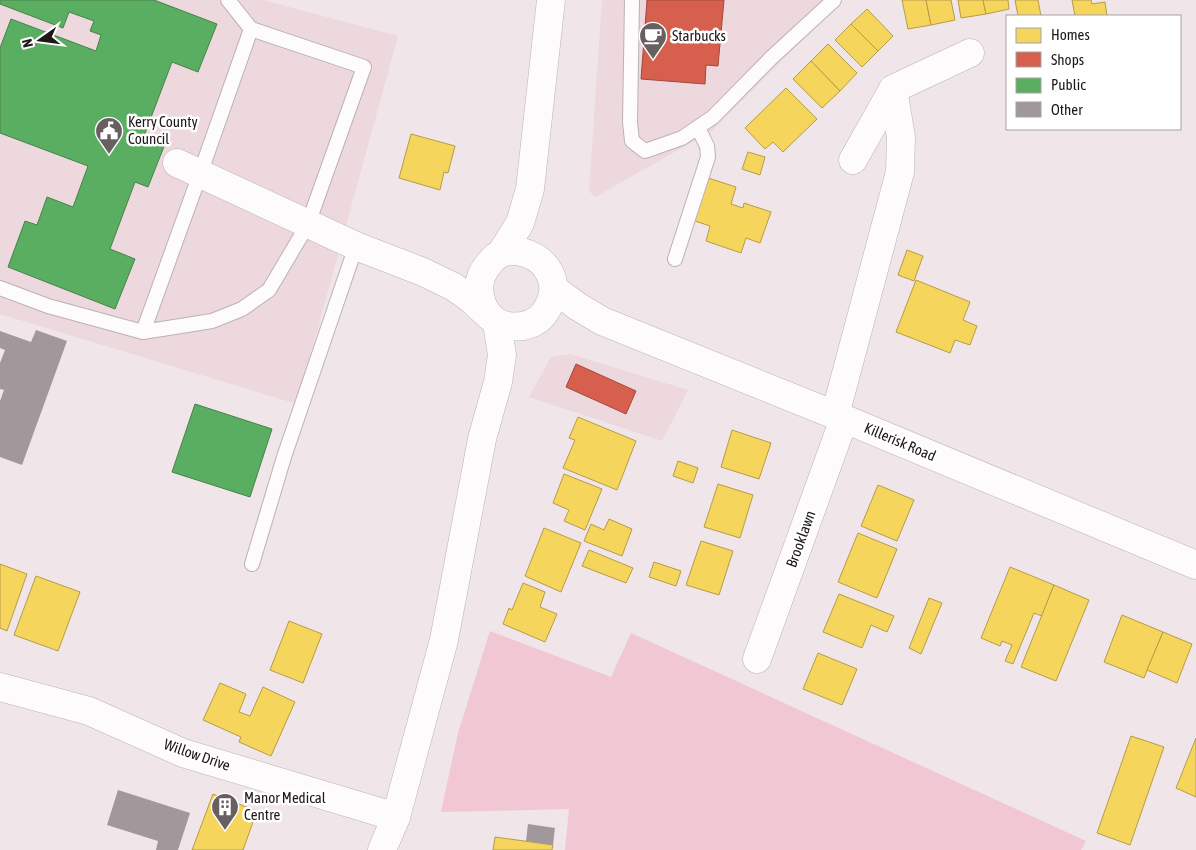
<svg xmlns="http://www.w3.org/2000/svg" width="1196" height="850" font-family="'Asap Condensed',sans-serif">
  <style>
    .built { fill: #edd8dd }
    .green { fill: #f0c7d3 }
    .homes { fill: #f6d55c; stroke: #b59c48 }
    .shops { fill: #d6604d; stroke: #9f4a3d }
    .public { fill: #5aae61; stroke: #48814b }
    .building { fill: #a0989a }
    .lines { fill: none; stroke-linecap: round; stroke-linejoin: round }
    .lane-casing { stroke: #bbb2b4; stroke-width: 16 }
    .street-casing { stroke: #bbb2b4; stroke-width: 29 }
    .secondary-casing { stroke: #bbb2b4; stroke-width: 29 }
    .lane { stroke: #fdfbfc; stroke-width: 14 }
    .street { stroke: #fdfbfc; stroke-width: 28 }
    .secondary { stroke: #fdfbfc; stroke-width: 28 }
    .labels { text-anchor: middle; stroke-width: 5; stroke-linejoin: round; paint-order: stroke }
    .poi-label { font-size: 15px; fill: #1e1719; stroke: #fff; text-anchor: start }
    .street-label { font-size: 15px; fill: #1e1719; stroke: #fff }
  </style>
  <rect width="100%" height="100%" fill="#f0e5e8"/>
  <g class="built">
    <polygon points="0,0 263,0 398,36 297,404 0,314"/>
    <polygon points="602,0 842,0 712,131 595,197 589,191"/>
    <polygon points="570,354 688,390 662,441 529,397 551,357"/>
  </g>
  <polygon class="green" points="490,631 611,677 631,633 1086,841 1081,850 565,850 569,809 441,812 458,733"/>
  <g class="homes">
    <polygon points="902,0 926,0 931,25 908,29"/>
    <polygon points="926,0 951,0 955,20 931,25"/>
    <polygon points="958,0 983,0 986,14 961,18"/>
    <polygon points="983,0 1008,0 1009,9 986,14"/>
    <polygon points="1015,0 1038,0 1041,16 1018,16"/>
    <polygon points="1072,0 1091,0 1092,4 1105,2 1107,16 1075,16"/>
    <polygon points="867,9 893,36 878,51 851,24"/>
    <polygon points="851,24 878,51 862,67 835,40"/>
    <polygon points="828,44 857,73 840,91 811,61"/>
    <polygon points="811,61 840,91 822,108 793,79"/>
    <polygon points="786,88 817,119 783,152 773,142 765,149 745,128"/>
    <polygon points="411,134 455,146 448,173 444,172 440,190 399,178"/>
    <polygon points="748,152 765,157 760,175 742,169"/>
    <polygon points="705,177 736,187 731,204 743,208 744,203 771,212 760,243 746,238 741,253 706,241 710,226 692,220"/>
    <polygon points="907,250 923,256 914,281 898,275"/>
    <polygon points="916,280 970,302 963,320 977,326 970,345 955,340 950,353 896,332"/>
    <polygon points="578,417 636,441 617,490 563,468 575,440 569,438"/>
    <polygon points="732,430 771,443 759,479 721,467"/>
    <polygon points="678,461 698,468 693,483 673,476"/>
    <polygon points="564,474 602,489 585,530 564,521 569,510 553,503"/>
    <polygon points="718,484 753,495 740,538 704,527"/>
    <polygon points="878,485 914,500 897,541 861,526"/>
    <polygon points="609,519 632,529 622,556 584,541 591,524 604,530"/>
    <polygon points="544,528 581,543 561,592 525,576"/>
    <polygon points="858,533 897,549 877,598 838,582"/>
    <polygon points="701,541 733,551 719,595 686,585"/>
    <polygon points="589,550 633,568 626,583 582,566"/>
    <polygon points="654,562 681,571 676,586 649,577"/>
    <polygon points="0,564 27,574 7,631 0,628"/>
    <polygon points="1010,567 1054,585 1042,616 1034,613 1013,664 1005,661 1012,645 1002,641 1000,646 981,638"/>
    <polygon points="36,576 80,592 58,651 14,635"/>
    <polygon points="523,583 545,592 540,607 557,614 545,642 503,624 509,608 512,610"/>
    <polygon points="1054,585 1089,600 1056,681 1021,667"/>
    <polygon points="839,594 894,616 887,632 871,625 862,648 823,632"/>
    <polygon points="929,598 942,603 921,654 909,648"/>
    <polygon points="1122,615 1163,632 1144,678 1104,662"/>
    <polygon points="289,621 322,634 303,683 270,670"/>
    <polygon points="1163,632 1192,644 1177,683 1147,670"/>
    <polygon points="818,653 857,669 842,705 803,689"/>
    <polygon points="220,683 246,694 239,712 250,716 263,687 295,702 271,756 239,742 241,737 203,720"/>
    <polygon points="1131,736 1164,747 1130,845 1097,833"/>
    <polygon points="1196,738 1196,797 1176,788"/>
    <polygon points="213,794 257,811 243,850 192,850"/>
    <polygon points="495,837 553,845 552,850 493,850"/>
  </g>
  <g class="shops">
    <polygon points="647,0 724,0 718,66 706,65 705,84 641,79"/>
    <polygon points="576,364 636,391 626,414 566,387"/>
  </g>
  <g class="public">
    <polygon points="0,0 154,0 217,24 198,72 172,62 144,136 165,144 148,187 135,182 110,249 135,259 115,309 8,267 25,221 37,225 47,197 73,207 88,166 0,133 0,48 11,19 96,51 101,35 90,31 94,21 69,12 63,28 0,4"/>
    <polygon points="195,404 272,429 250,497 172,472"/>
  </g>
  <g class="building">
    <polygon points="36,330 67,341 22,465 0,457 0,401 4,390 0,389 0,363 5,350 0,348 0,331 31,342"/>
    <polygon points="118,790 190,813 178,850 156,850 158,841 107,825"/>
    <polygon points="528,824 555,828 553,845 526,841"/>
  </g>
  <g class="lines">
    <defs>
      <g id="lane">
        <polyline points="632,0 630,122 632,141 645,151 682,138 713,117 771,58 834,0"/>
        <polyline points="675,259 708,157 707,146 698,128"/>
        <polyline points="0,288 48,306 143,332 212,321 242,309 269,290 308,224 364,67 251,29 228,0"/>
        <polyline points="143,332 200,174 251,29"/>
        <polyline points="252,564 284,457 356,246"/>
      </g>
      <g id="street">
        <polyline points="853,160 893,89 970,53"/>
        <polyline points="177,163 356,246 423,272 454,287 472,300 488,315"/>
        <polyline points="835,415 900,172 901,137 893,89"/>
        <polyline points="757,659 844,419"/>
        <polyline points="0,687 89,711 183,753 396,817"/>
      </g>
      <g id="secondary">
        <path d="M517,251C548,256 564,285 545,312C540,320 532,324 523,326C514,327 504,327 497,322C491,319 487,313 484,308C477,293 477,278 488,265C491,261 496,255 502,253C506,251 512,251 517,251Z"/>
        <polyline points="502,252 520,223 530,189 551,0"/>
        <polyline points="554,289 577,306 602,321 835,415 1196,565"/>
        <polyline points="382,850 396,817 444,640 482,439 498,382 502,355 497,323"/>
      </g>
    </defs>
    <use href="#lane" class="lane-casing"/>
    <use href="#street" class="street-casing"/>
    <use href="#secondary" class="secondary-casing"/>
    <use href="#lane" class="lane"/>
    <use href="#street" class="street"/>
    <use href="#secondary" class="secondary"/>
  </g>
  <defs>
    <symbol id="cafe-pin" viewBox="-11 -11 22 30"><path d="M0 17L-7.5 6A9.5 9.5 0 1 1 7.5 6Z" fill="#685f61" stroke="#fff"/><path d="M-5.5-4.5H6V0H3Q3 3.5 0 3.5H-2.5Q-5.5 3.5-5.5 0ZM3-3.2v2h1.7v-2ZM-6 4.5H4V6H-6Z" fill="#fff"/></symbol>
    <symbol id="civic-pin" viewBox="-11 -11 22 30"><path d="M0 17L-7.5 6A9.5 9.5 0 1 1 7.5 6Z" fill="#685f61" stroke="#fff"/><path d="M-.6-6.5H3V-4.5H.6V-3L4-1V1h2V6H-6V1h2V-1L-.6-3ZM-1.2 2.5V6h2.4V2.5Z" fill="#fff"/></symbol>
    <symbol id="building-pin" viewBox="-11 -11 22 30"><path d="M0 17L-7.5 6A9.5 9.5 0 1 1 7.5 6Z" fill="#685f61" stroke="#fff"/><path d="M-4-6H4V6H1V3H-1V6H-4ZM-2.5-4.3h1.7v1.8h-1.7ZM.8-4.3h1.7v1.8H.8ZM-2.5-1h1.7V.8h-1.7ZM.8-1h1.7V.8H.8Z" fill="#fff"/></symbol>
  </defs>
  <g fill-rule="evenodd">
    <use href="#cafe-pin" x="637" y="20" width="32" height="43"/>
    <use href="#civic-pin" x="93" y="115" width="32" height="43"/>
    <use href="#building-pin" x="209" y="791" width="32" height="43"/>
  </g>
  <g class="labels">
    <g class="poi-label">
      <text x="672" y="41">Starbucks</text>
      <text x="128" y="127">Kerry County<tspan x="128" dy="17">Council</tspan></text>
      <text x="244" y="803">Manor Medical<tspan x="244" dy="17">Centre</tspan></text>
    </g>
    <g class="street-label">
      <text transform="translate(900 442) rotate(23)" y="5">Killerisk Road</text>
      <text transform="translate(801 539) rotate(-70)" y="5">Brooklawn</text>
      <text transform="translate(197 755) rotate(19)" y="5">Willow Drive</text>
    </g>
  </g>
  <rect x="1006" y="15" width="175" height="115" fill="#ffffff" stroke="#a5a2a3"/>
  <rect x="1016" y="28" width="25" height="15" fill="#f6d55c" stroke="#a5a2a3"/>
  <text x="1051" y="40" font-size="15" fill="#1e1719">Homes</text>
  <rect x="1016" y="52" width="25" height="15" fill="#d6604d" stroke="#a5a2a3"/>
  <text x="1051" y="65" font-size="15" fill="#1e1719">Shops</text>
  <rect x="1016" y="78" width="25" height="15" fill="#5aae61" stroke="#a5a2a3"/>
  <text x="1051" y="90" font-size="15" fill="#1e1719">Public</text>
  <rect x="1016" y="102" width="25" height="15" fill="#a0989a" stroke="#a5a2a3"/>
  <text x="1051" y="115" font-size="15" fill="#1e1719">Other</text>
  <g transform="translate(40 40) rotate(256)" stroke="#ffffff" stroke-width="4" paint-order="stroke">
  <path d="M0-4L9 19L0 12L-9 19Z" fill="#1e1719"/>
  <text y="-8" font-size="14" font-weight="bold" text-anchor="middle" fill="#1e1719">N</text>
  </g>
</svg>
